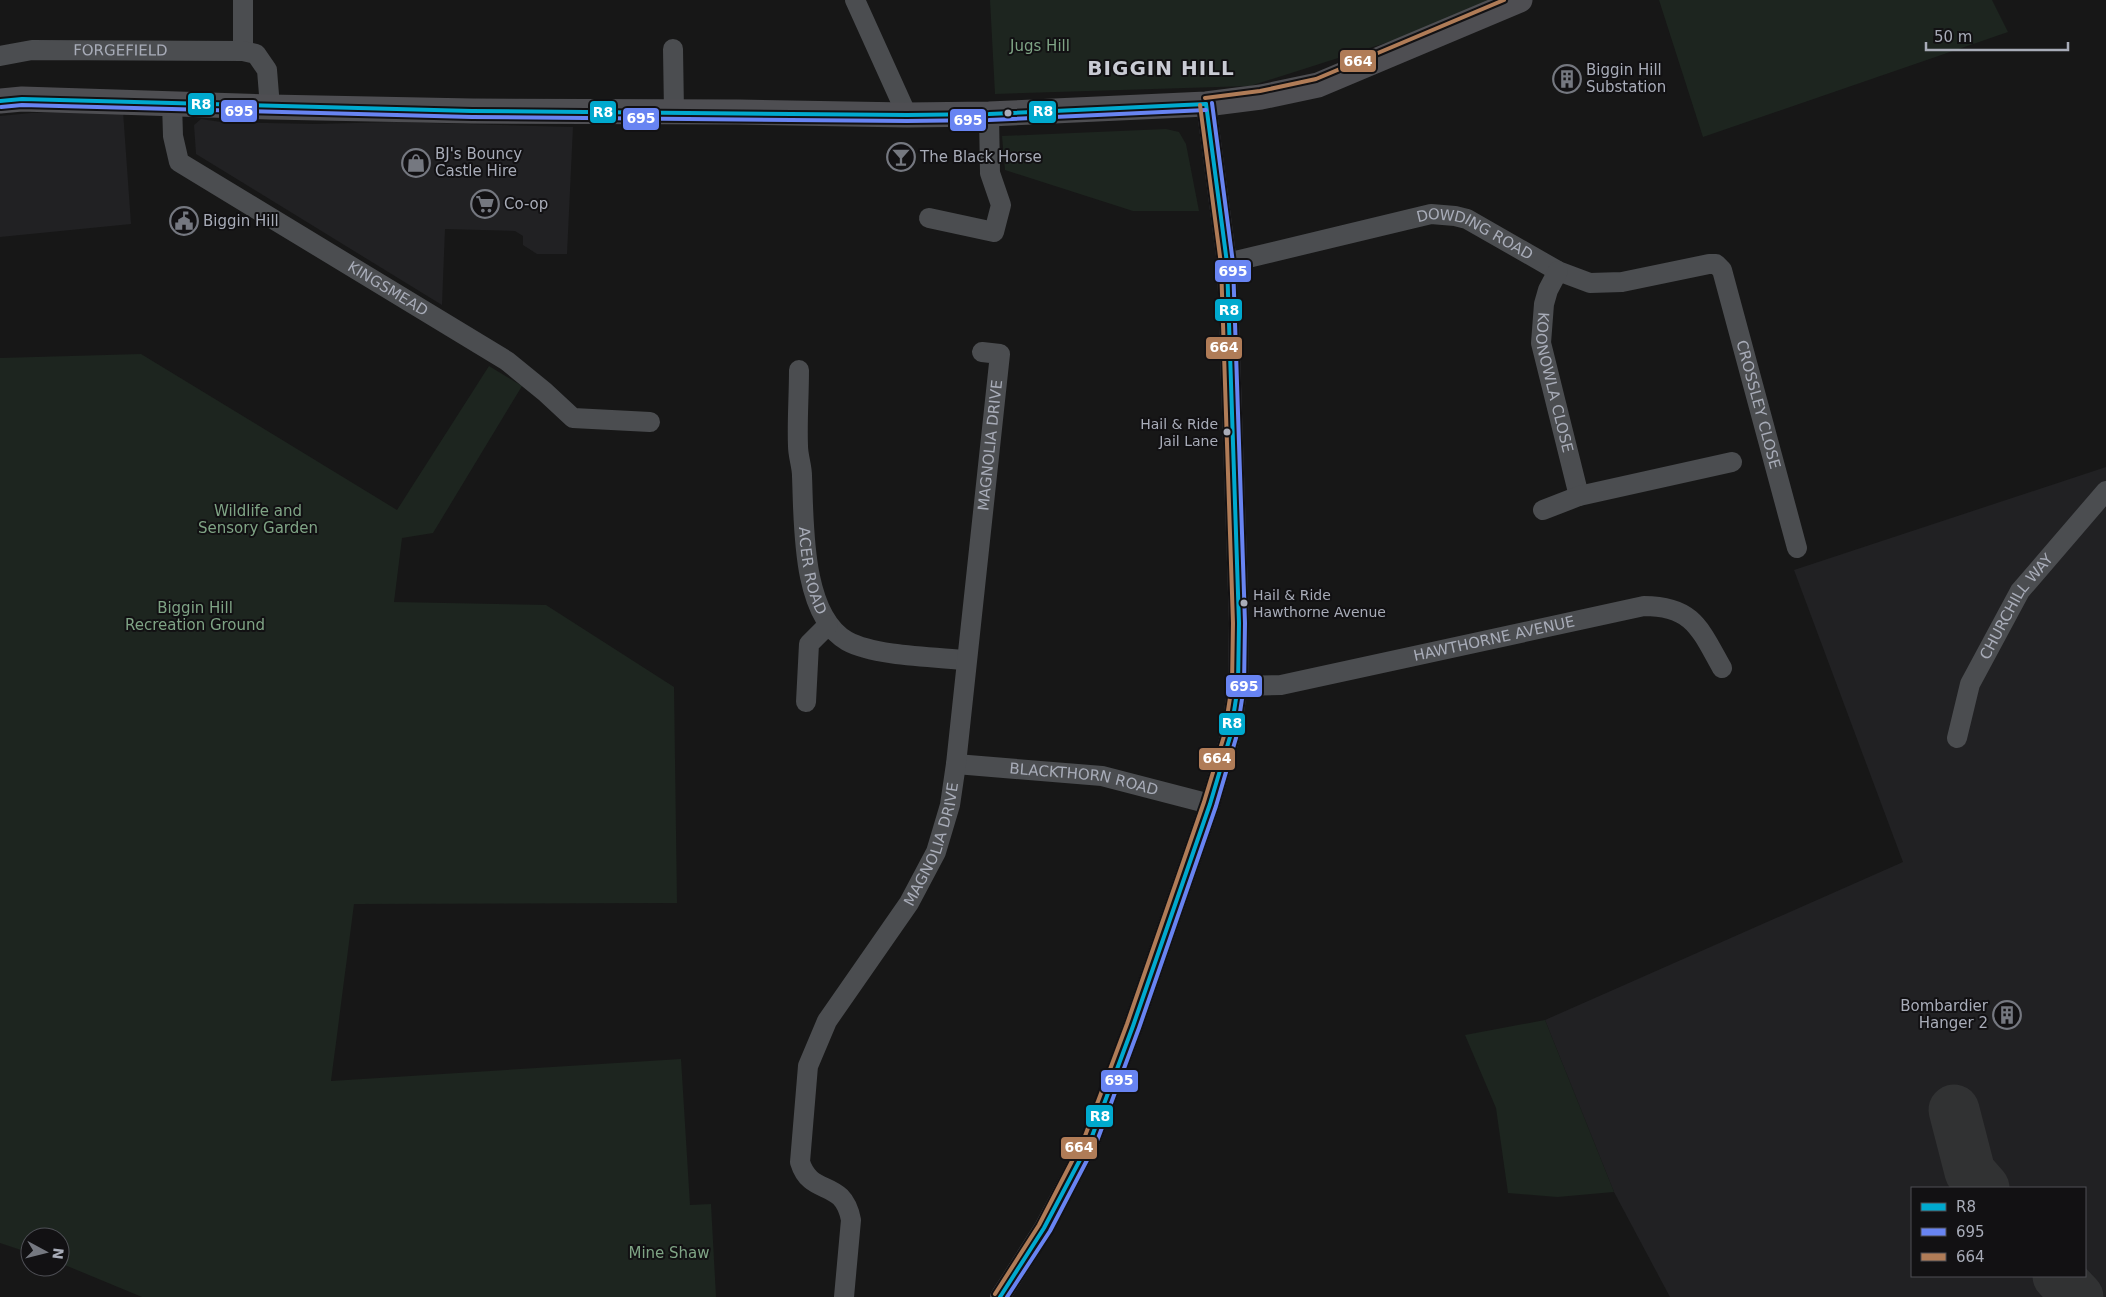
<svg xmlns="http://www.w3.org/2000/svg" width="2106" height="1297" font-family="'DejaVu Sans',sans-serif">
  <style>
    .built { fill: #212123; fill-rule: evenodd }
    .green { fill: #1d251f }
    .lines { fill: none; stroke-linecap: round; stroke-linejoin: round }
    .taxiway { stroke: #313233; stroke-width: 51 }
    .minor { stroke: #4b4d50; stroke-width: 20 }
    .major { stroke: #4e4e52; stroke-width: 25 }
    .bus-1-casing { stroke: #121113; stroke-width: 8 }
    .bus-2-casing { stroke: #121113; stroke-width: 8 }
    .bus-3-casing { stroke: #121113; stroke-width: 8 }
    .bus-1 { stroke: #00a9ce; stroke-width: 4 }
    .bus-2 { stroke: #6884f2; stroke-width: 4 }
    .bus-3 { stroke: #b07c57; stroke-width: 4 }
    .bus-dot { fill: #a8acb8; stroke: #121113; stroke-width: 2 }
    .labels { text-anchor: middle; stroke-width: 4; stroke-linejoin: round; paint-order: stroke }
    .bus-label { font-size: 14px; fill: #a8acb8; stroke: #121113; text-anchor: end }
    .park-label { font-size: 15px; fill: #7fa485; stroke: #121113 }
    .street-label { font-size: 15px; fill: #a8acb8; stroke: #121113 }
    .poi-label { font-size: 15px; fill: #a8acb8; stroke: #121113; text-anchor: start }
    .district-label { font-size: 20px; font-weight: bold; letter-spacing: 1px; fill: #c9cbd4; stroke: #121113 }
    .line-badge { stroke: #121113; stroke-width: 2 }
    .badge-label { font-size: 14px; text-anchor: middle; font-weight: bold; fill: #fff }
  </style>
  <rect width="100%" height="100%" fill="#171717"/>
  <g class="built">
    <polygon points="123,111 131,224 0,237 0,116 31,113"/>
    <polygon points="201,119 221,122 315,124 394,122 573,127 567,254 537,254 523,245 523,236 515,231 445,229 442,305 196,154 194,125"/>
    <path d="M2106,467V1297H1670L1614,1192L1545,1020L1903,862L1794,570ZM1912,1188H2085V1276H1912Z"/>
  </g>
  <g class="green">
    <polygon points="990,0 1520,0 1250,86 995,94"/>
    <polygon points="1659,0 1992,0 2008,32 1703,137"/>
    <polygon points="1166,129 1179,132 1186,144 1199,211 1133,211 1005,170 1002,136"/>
    <polygon points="141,354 397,510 489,366 522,386 433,533 402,538 394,602 546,605 674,687 677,903 354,904 331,1081 681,1059 690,1205 711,1204 716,1297 142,1297 60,1263 60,1237 30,1237 30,1253 0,1243 0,358"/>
    <polygon points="1545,1020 1614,1192 1557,1197 1508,1193 1496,1108 1465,1035"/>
  </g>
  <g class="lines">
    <g class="taxiway">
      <polyline points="1954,1110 1970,1172 1984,1188"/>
      <polyline points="2058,1276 2078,1297"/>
    </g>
    <g class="minor">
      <polyline points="243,0 243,51"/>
      <polyline points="855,0 907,115"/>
      <polyline points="673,49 674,112"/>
      <path id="s1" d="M0,56L32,50L243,51L256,54L267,70L270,107"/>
      <path id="s2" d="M172,103L173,136L179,162L507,361L545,392L573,418L650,422"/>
      <polyline points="929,218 994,232 1001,205 990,173 989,114"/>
      <path id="s3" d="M1227,263L1431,214L1455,216L1467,219L1558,271L1590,283L1622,282L1709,264H1716L1722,270L1797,548"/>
      <path id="s4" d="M1558,271L1548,290L1544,304L1541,343L1579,496"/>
      <path id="s5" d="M799,370C799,396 797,421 798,446C798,456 802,466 802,476C804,522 801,615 847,641C874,656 933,657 966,660"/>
      <polyline points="1543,510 1579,496 1732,462"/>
      <path id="s6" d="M1238,686L1281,685L1644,606C1693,606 1700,629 1722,668"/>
      <polyline points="806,702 809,644 828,625"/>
      <path id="s7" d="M1957,738L1970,684L2020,591L2106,491"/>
      <path id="s8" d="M956,764L1102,776L1210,804"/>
      <path id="s9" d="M844,1297L851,1220C843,1177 811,1198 800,1162L808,1066L827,1021L909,903L936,852L950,805L956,764L1000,354L982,352"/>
      <polyline points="1000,1297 1044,1228 1091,1139 1133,1026 1210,804 1230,737 1238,686 1239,623 1227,263 1206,104"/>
    </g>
    <polyline class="major" points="0,101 22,99 270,107 472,111 739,112 907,115 989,114 1206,104 1261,97 1318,85 1520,0"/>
    <defs>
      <g id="bus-1">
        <polyline points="0,101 22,99 472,111 907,115 989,114 1206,104"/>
        <polyline points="1000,1297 1044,1228 1091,1139 1133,1026 1210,804 1230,737 1238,686 1239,623 1227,263 1206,104"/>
      </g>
      <g id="bus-2">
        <polyline points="1,107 22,105 472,117 907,121 989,120 1206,110"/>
        <polyline points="1007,1297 1050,1231 1097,1141 1139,1028 1216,806 1236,738 1244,686 1245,623 1233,263 1212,103"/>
      </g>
      <g id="bus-3">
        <polyline points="1205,98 1260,91 1316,79 1504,0"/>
        <polyline points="995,1294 1039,1225 1085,1136 1127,1024 1204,802 1224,736 1232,685 1233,623 1221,264 1200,105"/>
      </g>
    </defs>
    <use href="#bus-1" class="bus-1-casing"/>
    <use href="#bus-2" class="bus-2-casing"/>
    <use href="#bus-3" class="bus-3-casing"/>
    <use href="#bus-1" class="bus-1"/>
    <use href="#bus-2" class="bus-2"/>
    <use href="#bus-3" class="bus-3"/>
  </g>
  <defs>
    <symbol id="building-ring" viewBox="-11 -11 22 22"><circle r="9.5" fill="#121113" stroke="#757880" stroke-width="1.5"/><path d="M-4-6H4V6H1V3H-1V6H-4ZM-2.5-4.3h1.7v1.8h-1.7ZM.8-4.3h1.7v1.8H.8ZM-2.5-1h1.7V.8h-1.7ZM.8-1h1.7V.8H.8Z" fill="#757880"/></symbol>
    <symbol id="bar-ring" viewBox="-11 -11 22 22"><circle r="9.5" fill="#121113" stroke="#757880" stroke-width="1.5"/><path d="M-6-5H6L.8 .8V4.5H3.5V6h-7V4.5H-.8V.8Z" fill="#757880"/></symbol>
    <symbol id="shop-ring" viewBox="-11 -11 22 22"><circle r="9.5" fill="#121113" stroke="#757880" stroke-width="1.5"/><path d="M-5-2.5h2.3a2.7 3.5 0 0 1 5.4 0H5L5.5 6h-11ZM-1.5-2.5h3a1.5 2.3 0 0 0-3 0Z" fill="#757880"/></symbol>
    <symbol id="supermarket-ring" viewBox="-11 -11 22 22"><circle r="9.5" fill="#121113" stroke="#757880" stroke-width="1.5"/><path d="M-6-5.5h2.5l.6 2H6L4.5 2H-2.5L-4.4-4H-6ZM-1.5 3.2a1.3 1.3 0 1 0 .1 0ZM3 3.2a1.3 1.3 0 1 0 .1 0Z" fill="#757880"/></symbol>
    <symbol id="civic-ring" viewBox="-11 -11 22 22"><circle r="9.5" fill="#121113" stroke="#757880" stroke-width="1.5"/><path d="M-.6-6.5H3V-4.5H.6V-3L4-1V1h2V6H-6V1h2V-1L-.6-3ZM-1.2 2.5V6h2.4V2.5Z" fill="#757880"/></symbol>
  </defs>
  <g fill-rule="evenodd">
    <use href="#building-ring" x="1551" y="63" width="32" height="32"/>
    <use href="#bar-ring" x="885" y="141" width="32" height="32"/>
    <use href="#shop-ring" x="400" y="147" width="32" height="32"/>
    <use href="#supermarket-ring" x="469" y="188" width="32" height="32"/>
    <use href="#civic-ring" x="168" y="205" width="32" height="32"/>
    <use href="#building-ring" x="1991" y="999" width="32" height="32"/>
  </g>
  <g class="bus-dot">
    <circle cx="1008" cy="113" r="4.5"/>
    <circle cx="1227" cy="432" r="4.5"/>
    <circle cx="1244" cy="603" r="4.5"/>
  </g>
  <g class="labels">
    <g class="bus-label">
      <text x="1218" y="429">Hail &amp; Ride<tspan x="1218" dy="17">Jail Lane</tspan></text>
      <text x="1253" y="600" text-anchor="start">Hail &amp; Ride<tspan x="1253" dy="17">Hawthorne Avenue</tspan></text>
    </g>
    <g class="park-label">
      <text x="1040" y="51">Jugs Hill</text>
      <text x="258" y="516">Wildlife and<tspan x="258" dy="17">Sensory Garden</tspan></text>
      <text x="195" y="613">Biggin Hill<tspan x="195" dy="17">Recreation Ground</tspan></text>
      <text x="669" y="1258">Mine Shaw</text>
    </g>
    <g class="street-label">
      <text dy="5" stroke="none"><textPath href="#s1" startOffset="121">FORGEFIELD</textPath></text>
      <text dy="5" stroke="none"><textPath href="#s3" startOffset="258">DOWDING ROAD</textPath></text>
      <text dy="5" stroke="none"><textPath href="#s2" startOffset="304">KINGSMEAD</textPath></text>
      <text dy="5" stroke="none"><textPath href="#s4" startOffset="116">KOONOWLA CLOSE</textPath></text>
      <text dy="5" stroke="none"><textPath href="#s3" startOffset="661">CROSSLEY CLOSE</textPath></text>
      <text dy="5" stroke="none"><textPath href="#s9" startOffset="916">MAGNOLIA DRIVE</textPath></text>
      <text dy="5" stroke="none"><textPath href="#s5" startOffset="202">ACER ROAD</textPath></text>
      <text dy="5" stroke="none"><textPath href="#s7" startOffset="146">CHURCHILL WAY</textPath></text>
      <text dy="5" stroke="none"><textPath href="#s6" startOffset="261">HAWTHORNE AVENUE</textPath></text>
      <text dy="5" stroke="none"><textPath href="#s8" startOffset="129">BLACKTHORN ROAD</textPath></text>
      <text dy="5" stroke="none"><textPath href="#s9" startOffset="511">MAGNOLIA DRIVE</textPath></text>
    </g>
    <g class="poi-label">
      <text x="1586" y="75">Biggin Hill<tspan x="1586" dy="17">Substation</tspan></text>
      <text x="435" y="159">BJ's Bouncy<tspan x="435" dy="17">Castle Hire</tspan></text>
      <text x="920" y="162">The Black Horse</text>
      <text x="504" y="209">Co-op</text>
      <text x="203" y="226">Biggin Hill</text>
      <text x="1988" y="1011" text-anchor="end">Bombardier<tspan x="1988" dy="17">Hanger 2</tspan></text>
    </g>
    <g class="district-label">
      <text x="1161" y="75">BIGGIN HILL</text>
    </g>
  </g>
  <g class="line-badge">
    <rect x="1339" y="49" width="38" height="24" rx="5" fill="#b07c57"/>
    <rect x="187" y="92" width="28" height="24" rx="5" fill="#00a9ce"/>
    <rect x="220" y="99" width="38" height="24" rx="5" fill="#6884f2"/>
    <rect x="1028" y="100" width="29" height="24" rx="5" fill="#00a9ce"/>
    <rect x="589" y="100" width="28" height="24" rx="5" fill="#00a9ce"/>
    <rect x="622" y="107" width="38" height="24" rx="5" fill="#6884f2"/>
    <rect x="949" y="108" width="38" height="24" rx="5" fill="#6884f2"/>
    <rect x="1214" y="259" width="38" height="24" rx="5" fill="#6884f2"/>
    <rect x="1214" y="298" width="29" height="24" rx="5" fill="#00a9ce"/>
    <rect x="1205" y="336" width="38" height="24" rx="5" fill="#b07c57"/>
    <rect x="1225" y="674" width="38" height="24" rx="5" fill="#6884f2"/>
    <rect x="1218" y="712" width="28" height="24" rx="5" fill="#00a9ce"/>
    <rect x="1198" y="747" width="38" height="24" rx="5" fill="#b07c57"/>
    <rect x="1100" y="1069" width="39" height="24" rx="5" fill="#6884f2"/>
    <rect x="1085" y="1104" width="29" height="24" rx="5" fill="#00a9ce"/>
    <rect x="1060" y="1136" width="38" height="24" rx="5" fill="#b07c57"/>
  </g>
  <g class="badge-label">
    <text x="1358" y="66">664</text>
    <text x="201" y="109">R8</text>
    <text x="239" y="116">695</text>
    <text x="1043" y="116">R8</text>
    <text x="603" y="117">R8</text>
    <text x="641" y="123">695</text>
    <text x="968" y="125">695</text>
    <text x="1233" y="276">695</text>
    <text x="1229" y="315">R8</text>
    <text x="1224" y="352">664</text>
    <text x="1244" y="691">695</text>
    <text x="1232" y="728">R8</text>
    <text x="1217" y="763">664</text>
    <text x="1119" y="1085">695</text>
    <text x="1100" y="1121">R8</text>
    <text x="1079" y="1152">664</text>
  </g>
  <rect x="1911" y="1187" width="175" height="90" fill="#121113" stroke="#4e4f55"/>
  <rect x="1921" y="1203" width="25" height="8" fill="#00a9ce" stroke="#4e4f55"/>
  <text x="1956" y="1212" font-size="15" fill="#a8acb8">R8</text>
  <rect x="1921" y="1228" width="25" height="8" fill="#6884f2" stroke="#4e4f55"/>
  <text x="1956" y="1237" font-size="15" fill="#a8acb8">695</text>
  <rect x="1921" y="1253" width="25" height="8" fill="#b07c57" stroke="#4e4f55"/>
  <text x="1956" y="1262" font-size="15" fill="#a8acb8">664</text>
  <g transform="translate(45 1252) rotate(97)"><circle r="24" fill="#121113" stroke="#4e4f55"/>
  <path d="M0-4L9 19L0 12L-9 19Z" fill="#757880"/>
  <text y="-8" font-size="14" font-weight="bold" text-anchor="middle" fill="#a8acb8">N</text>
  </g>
  <path d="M1926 42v8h142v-8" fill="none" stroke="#a8acb8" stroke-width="2.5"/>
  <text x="1934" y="42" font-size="15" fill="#a8acb8" stroke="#121113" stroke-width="4" paint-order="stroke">50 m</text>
</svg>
